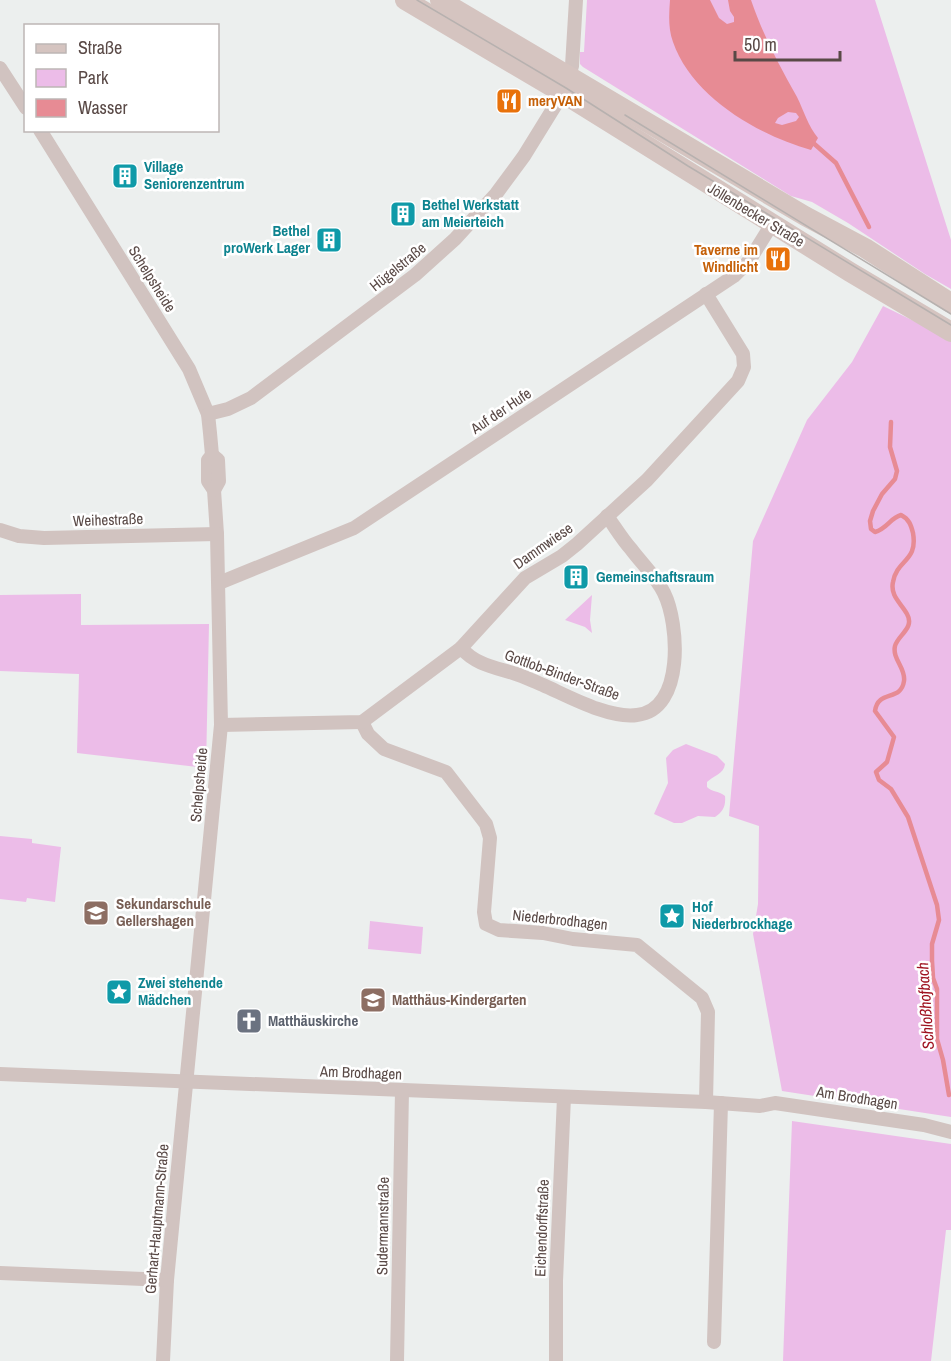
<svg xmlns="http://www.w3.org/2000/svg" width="951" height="1361" font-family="'Archivo Narrow',sans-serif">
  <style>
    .green { fill: #ecbce8 }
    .water { fill: #e78b94; fill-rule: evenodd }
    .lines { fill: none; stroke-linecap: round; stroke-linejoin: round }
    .stream { stroke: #e78b94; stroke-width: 4.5 }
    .street { stroke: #d1c3c0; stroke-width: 14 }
    .secondary { stroke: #d5c4c0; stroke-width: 20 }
    .tram { stroke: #b7b1af; stroke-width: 1.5 }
    .labels { text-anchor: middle; stroke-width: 5; stroke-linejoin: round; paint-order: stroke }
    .food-label { font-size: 15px; font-weight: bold; fill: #c56008; stroke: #fff; text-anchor: start }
    .culture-label { font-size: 15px; font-weight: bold; fill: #0d838f; stroke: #fff; text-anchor: start }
    .street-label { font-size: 15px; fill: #594946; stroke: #fff }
    .education-label { font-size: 15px; font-weight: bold; fill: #785e54; stroke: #fff; text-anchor: start }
    .worship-label { font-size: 15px; font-weight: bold; fill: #5b616d; stroke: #fff; text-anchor: start }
    .water-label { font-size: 16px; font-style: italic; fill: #9f1321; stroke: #fff }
  </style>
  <rect width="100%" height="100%" fill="#ecefee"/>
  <g class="green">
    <polygon points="587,0 875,0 951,240 951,289 925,274 848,223 812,202 791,196 583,67 580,64 580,52 584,52"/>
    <polygon points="883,306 951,339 951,1117 782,1091 753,934 758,904 759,826 729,816 753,541 807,420 852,362"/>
    <polygon points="81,594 81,625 209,624 206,768 77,753 79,674 0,671 0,595"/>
    <polygon points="592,595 590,620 592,633 585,627 565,620"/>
    <path d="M686,744L717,756L725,764C724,774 713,776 707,782V787C711,792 720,791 725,796C726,806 723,812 715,817L698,816L682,823H674L654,814L668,783L666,758L673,750Z"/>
    <polygon points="0,836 32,839 32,843 61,847 55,902 27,898 26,902 0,899"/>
    <polygon points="370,921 423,927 421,954 368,949"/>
    <polygon points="792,1121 951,1144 951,1230 946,1230 931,1361 783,1361"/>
  </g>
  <path class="water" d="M670,0H710L719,18L727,24L734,22V17L730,11L728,0H751C763,35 779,65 797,97C804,111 808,126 818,138L811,150C758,135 692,97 673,42C668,28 669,14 670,0ZM788,112L796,113L799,117L796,121L782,125L775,123L778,118Z"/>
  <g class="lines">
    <g class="stream">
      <polyline points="811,141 836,163 869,227"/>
      <path d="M891,422L890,447L897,471L895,479L882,494L873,511L870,521L871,529L875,532C888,528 890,518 901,515C909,519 911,525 913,533C918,562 897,559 893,582C890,596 901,603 907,614C915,628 898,635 895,646C892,659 906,668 904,681C901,702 878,689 875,711L894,737L887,762L876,772L879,780L891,789L908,817L937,905L939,920L932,944V961L933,978L937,989V1039L943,1060L949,1095"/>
    </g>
    <g class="street">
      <polyline points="0,68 26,108"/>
      <polyline points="40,130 189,369 208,414 210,433 212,455 208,460 208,481 214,490 217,534 221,725 167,1280 163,1361"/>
      <polyline points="208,414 228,409 251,398 415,275 455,239 496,194 524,156 566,88 572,66 576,0"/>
      <polyline points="212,455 218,460 219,481 214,490"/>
      <polyline points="0,530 19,536 44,538 217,534"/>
      <polyline points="219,583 354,528 734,276 749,261 772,224"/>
      <path d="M461,648C475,664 493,667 513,673C523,676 533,681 543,685C568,696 609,719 637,715C685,710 679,623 664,593C656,576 642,564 631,549C622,539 615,527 607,516"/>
      <polyline points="362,722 368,734 384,749 446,772 486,824 490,838 484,912 486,924 499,930 543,933 573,939 637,945 702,998 708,1012 706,1102"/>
      <polyline points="221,725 362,722 461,648 525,578 562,556 577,544 647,480 738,381 744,367 743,354 706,294"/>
      <polyline points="0,1074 706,1102 760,1106 775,1103 924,1125 951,1132"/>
      <polyline points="0,1273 167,1280"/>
      <polyline points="714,1342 721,1103"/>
      <polyline points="397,1361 402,1091"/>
      <polyline points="556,1361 556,1281 564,1097"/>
    </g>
    <g class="secondary">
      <polyline points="405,0 564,94 850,272 951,332"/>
      <polyline points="440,0 805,216 865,248 951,303"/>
    </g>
    <g class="tram">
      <polyline points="417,0 566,88 688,166 951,325"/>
      <polyline points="625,115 951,314"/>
    </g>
  </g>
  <defs>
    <symbol id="restaurant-square" viewBox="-11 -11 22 22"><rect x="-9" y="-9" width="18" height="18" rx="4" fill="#e8710a" stroke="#fff"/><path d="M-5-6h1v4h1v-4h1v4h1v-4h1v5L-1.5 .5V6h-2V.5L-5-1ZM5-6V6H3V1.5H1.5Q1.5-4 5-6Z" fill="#fff"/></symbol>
    <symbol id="building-square" viewBox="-11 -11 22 22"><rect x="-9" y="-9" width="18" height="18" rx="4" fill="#0f9aa8" stroke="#fff"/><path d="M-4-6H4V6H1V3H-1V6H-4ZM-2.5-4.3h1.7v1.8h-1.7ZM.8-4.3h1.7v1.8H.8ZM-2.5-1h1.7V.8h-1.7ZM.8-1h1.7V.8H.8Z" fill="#fff"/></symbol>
    <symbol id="school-square" viewBox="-11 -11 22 22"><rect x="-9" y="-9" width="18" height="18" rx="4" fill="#8d6e63" stroke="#fff"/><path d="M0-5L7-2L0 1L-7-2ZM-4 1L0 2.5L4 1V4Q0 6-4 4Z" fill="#fff"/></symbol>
    <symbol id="sight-square" viewBox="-11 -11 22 22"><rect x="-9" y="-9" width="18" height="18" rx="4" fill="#0f9aa8" stroke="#fff"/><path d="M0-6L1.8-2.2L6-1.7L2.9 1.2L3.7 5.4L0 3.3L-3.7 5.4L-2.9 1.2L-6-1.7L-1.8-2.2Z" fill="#fff"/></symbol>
    <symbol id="church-square" viewBox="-11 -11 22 22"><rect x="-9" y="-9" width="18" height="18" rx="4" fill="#6b7280" stroke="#fff"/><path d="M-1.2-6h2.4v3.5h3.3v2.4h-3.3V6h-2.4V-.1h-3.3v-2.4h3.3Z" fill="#fff"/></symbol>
  </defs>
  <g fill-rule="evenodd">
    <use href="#restaurant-square" x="494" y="86" width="30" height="30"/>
    <use href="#building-square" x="110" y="161" width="30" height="30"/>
    <use href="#building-square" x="388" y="199" width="30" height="30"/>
    <use href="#building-square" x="314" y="225" width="30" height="30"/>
    <use href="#restaurant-square" x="763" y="244" width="30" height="30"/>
    <use href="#building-square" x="561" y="562" width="30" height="30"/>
    <use href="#school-square" x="81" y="898" width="30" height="30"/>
    <use href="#sight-square" x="657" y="901" width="30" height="30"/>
    <use href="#sight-square" x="104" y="977" width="30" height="30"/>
    <use href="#school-square" x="358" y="985" width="30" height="30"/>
    <use href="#church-square" x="234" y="1006" width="30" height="30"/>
  </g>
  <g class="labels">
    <g class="food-label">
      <text x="528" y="106">meryVAN</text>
      <text x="758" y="255" text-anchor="end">Taverne im<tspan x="758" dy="17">Windlicht</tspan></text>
    </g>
    <g class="culture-label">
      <text x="144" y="172">Village<tspan x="144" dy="17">Seniorenzentrum</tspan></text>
      <text x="422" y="210">Bethel Werkstatt<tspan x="422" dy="17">am Meierteich</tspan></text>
      <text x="310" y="236" text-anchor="end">Bethel<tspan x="310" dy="17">proWerk Lager</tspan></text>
      <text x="596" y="582">Gemeinschaftsraum</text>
      <text x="692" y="912">Hof<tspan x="692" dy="17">Niederbrockhage</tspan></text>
      <text x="138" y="988">Zwei stehende<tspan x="138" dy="17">Mädchen</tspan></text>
    </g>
    <g class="street-label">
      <text transform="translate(756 215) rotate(31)" y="5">Jöllenbecker Straße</text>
      <text transform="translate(398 267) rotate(-39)" y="5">Hügelstraße</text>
      <text transform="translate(152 279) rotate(58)" y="5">Schelpsheide</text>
      <text transform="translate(501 411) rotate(-34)" y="5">Auf der Hufe</text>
      <text transform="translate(108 520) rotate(-2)" y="5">Weihestraße</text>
      <text transform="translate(543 546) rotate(-35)" y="5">Dammwiese</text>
      <text transform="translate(562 675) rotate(20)" y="5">Gottlob-Binder-Straße</text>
      <text transform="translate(199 785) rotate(-85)" y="5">Schelpsheide</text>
      <text transform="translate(560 920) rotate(6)" y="5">Niederbrodhagen</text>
      <text transform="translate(361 1073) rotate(2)" y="5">Am Brodhagen</text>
      <text transform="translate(857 1098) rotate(9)" y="5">Am Brodhagen</text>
      <text transform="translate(157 1219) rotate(-85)" y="5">Gerhart-Hauptmann-Straße</text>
      <text transform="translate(383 1226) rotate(-89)" y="5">Sudermannstraße</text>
      <text transform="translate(542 1228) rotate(-88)" y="5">Eichendorffstraße</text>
    </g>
    <g class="education-label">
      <text x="116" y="909">Sekundarschule<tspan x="116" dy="17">Gellershagen</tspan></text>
      <text x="392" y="1005">Matthäus-Kindergarten</text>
    </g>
    <g class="worship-label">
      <text x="268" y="1026">Matthäuskirche</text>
    </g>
    <g class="water-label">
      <text transform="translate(925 1006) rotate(-94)" y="6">Schloßhofbach</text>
    </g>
  </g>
  <rect x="24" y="24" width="195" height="108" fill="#ffffff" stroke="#bdb6b5" stroke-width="1.5"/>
  <rect x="36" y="44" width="30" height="9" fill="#d5c4c0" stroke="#bdb6b5" stroke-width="1.5"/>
  <text x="78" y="54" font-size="18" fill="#594946">Straße</text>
  <rect x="36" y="69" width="30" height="18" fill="#ecbce8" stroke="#bdb6b5" stroke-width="1.5"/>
  <text x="78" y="84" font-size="18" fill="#594946">Park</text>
  <rect x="36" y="99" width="30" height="18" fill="#e78b94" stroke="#bdb6b5" stroke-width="1.5"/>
  <text x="78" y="114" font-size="18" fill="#594946">Wasser</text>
  <path d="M735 51v9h105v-9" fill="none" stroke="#594946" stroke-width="3"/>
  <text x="744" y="51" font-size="18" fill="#594946" stroke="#ffffff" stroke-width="4.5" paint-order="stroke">50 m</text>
</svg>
